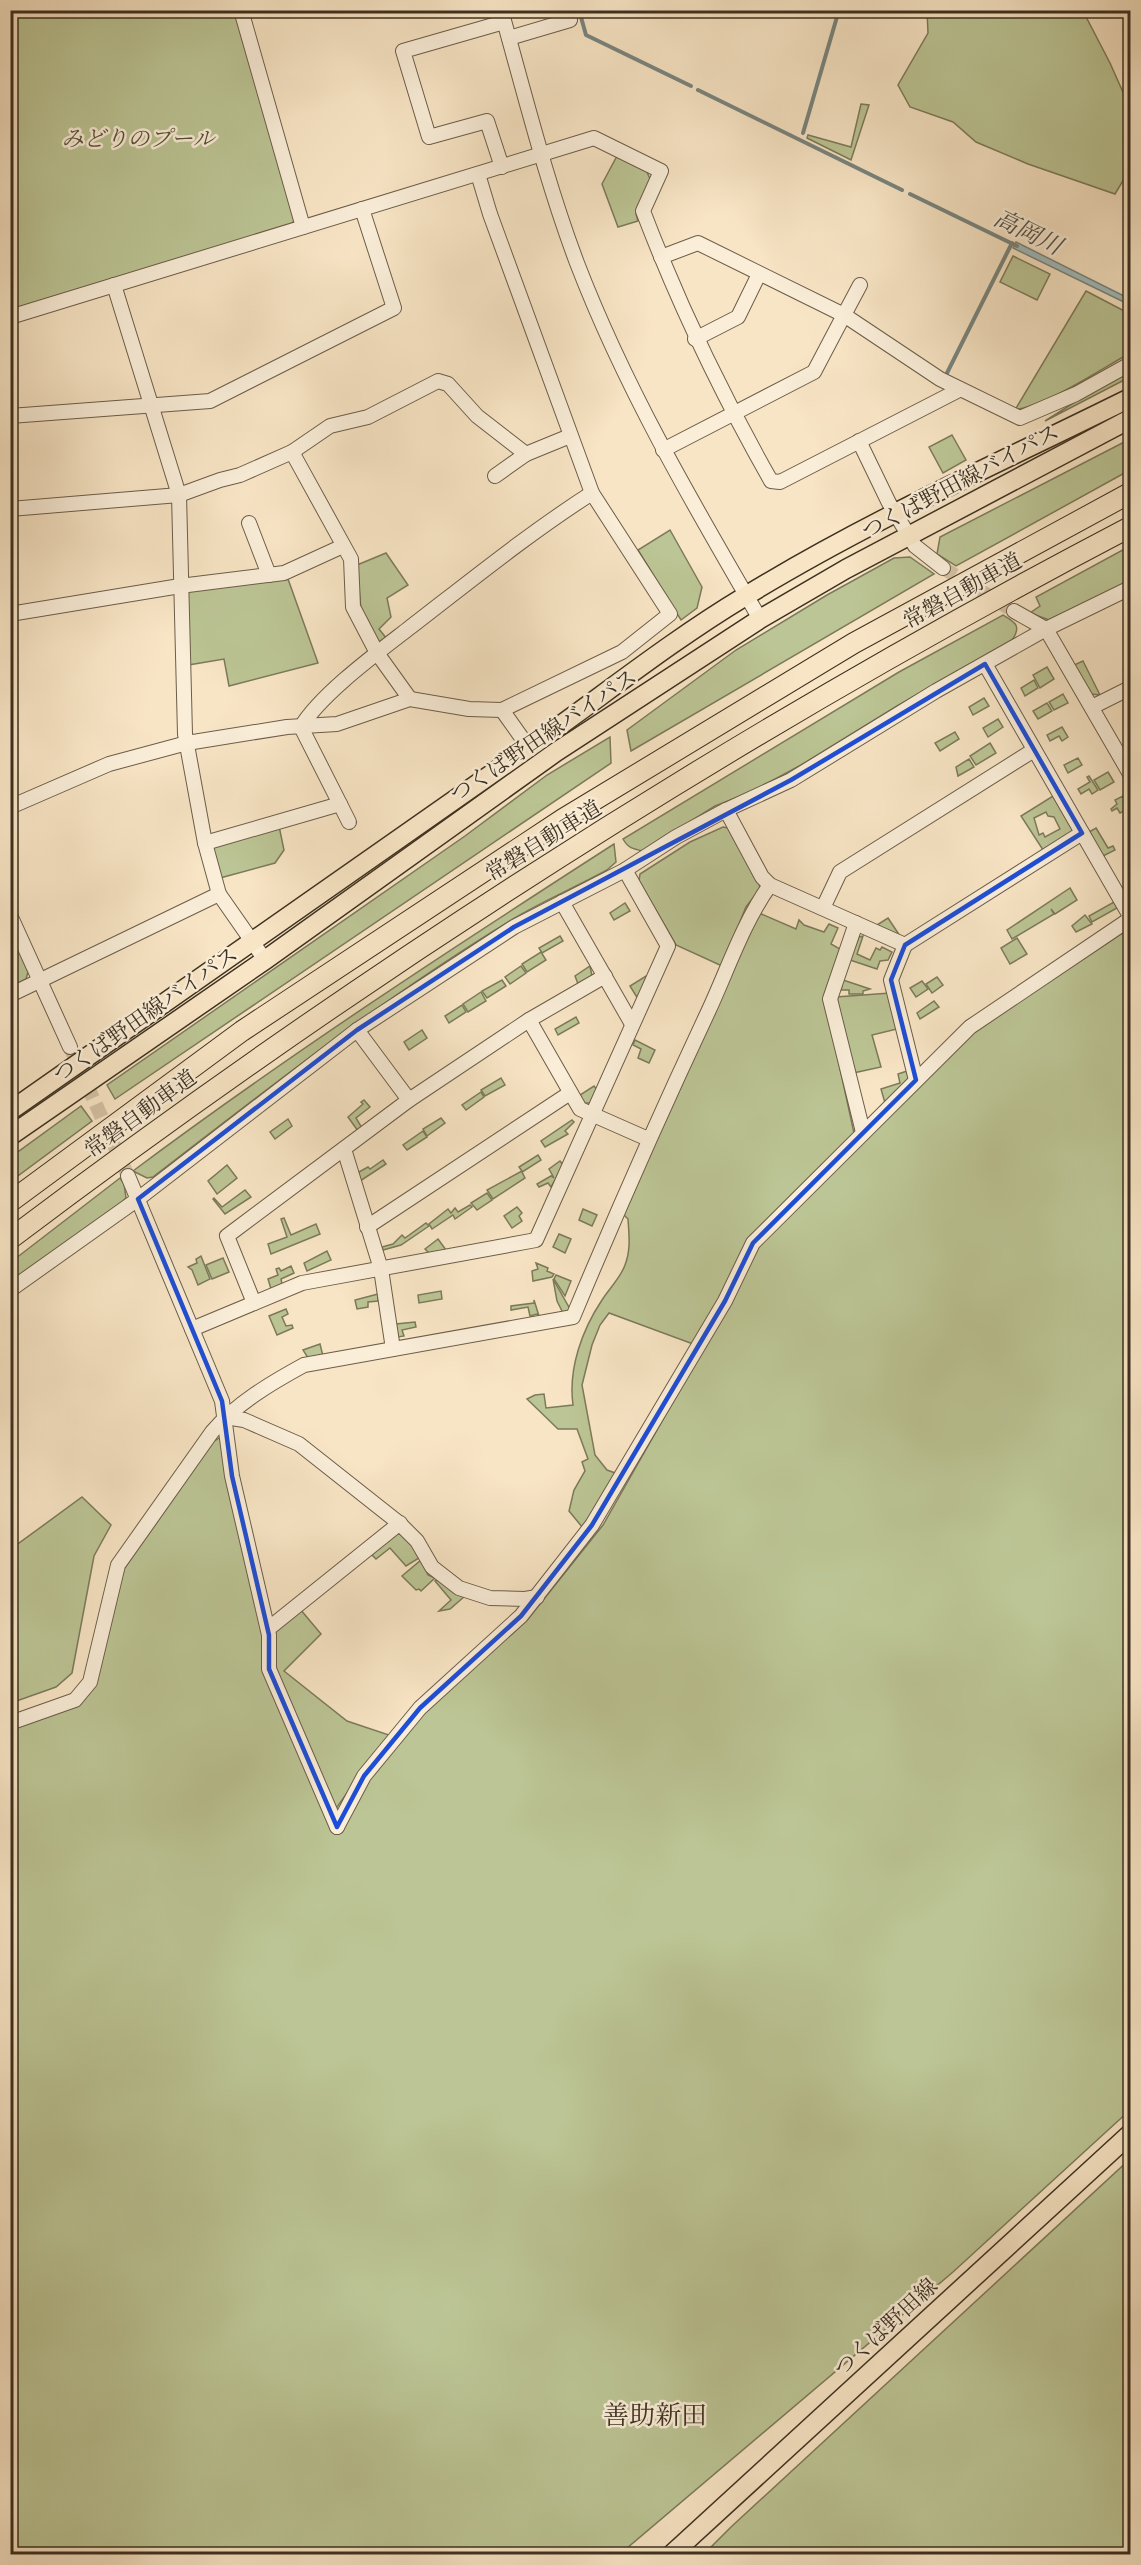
<svg xmlns="http://www.w3.org/2000/svg" width="1141" height="2565" font-family="'Libre Bodoni','Noto Serif JP',serif">
  <style>
    .green { fill: #bcc595; stroke: #7c7a5a; stroke-width: 1.5; fill-rule: evenodd }
    .water { fill: #a1bdbe; stroke: #79857f; stroke-width: 1.5 }
    .lines { fill: none; stroke-linecap: round; stroke-linejoin: round }
    .stream { stroke: #79857f; stroke-width: 4 }
    .minor-tunnel { stroke: #d3c1a4; stroke-width: 14; stroke-dasharray: 14 7; stroke-linecap: butt }
    .minor-casing { stroke: #6c5d49; stroke-width: 16 }
    .major-casing { stroke: #3d3020; stroke-width: 21 }
    .highway-casing { stroke: #3d3020; stroke-width: 22 }
    .minor { stroke: #faeed9; stroke-width: 14 }
    .major { stroke: #f8e5c5; stroke-width: 18 }
    .highway { stroke: #f8e5c5; stroke-width: 20 }
    .marked { fill: none; stroke: #1d4ed8; stroke-width: 4.5; stroke-linejoin: round }
    .labels { text-anchor: middle; stroke-width: 5; stroke-linejoin: round; paint-order: stroke }
    .park-label { font-size: 22px; font-style: italic; fill: #564e37; stroke: #faeed9 }
    .street-label { font-size: 22px; fill: #3d3020; stroke: #faeed9 }
    .water-label { font-size: 24px; font-style: italic; fill: #565348; stroke: #faeed9 }
    .quarter-label { font-size: 26px; fill: #3d3020; stroke: #faeed9 }
  </style>
  <rect width="100%" height="100%" fill="#f8e5c5"/>
  <filter id="stains"><feTurbulence type="fractalNoise" baseFrequency=".00333" numOctaves="4"/><feColorMatrix values="0 0 0 0 .2 0 0 0 0 .09 0 0 0 0 .02 0 0 0 .5 -.17"/></filter>
  <radialGradient id="worn" r=".72"><stop offset=".6" stop-color="#630" stop-opacity="0"/><stop offset="1" stop-color="#630" stop-opacity=".3"/></radialGradient>
  <g class="green">
    <polygon points="11,11 235,11 295,219 292,224 11,310"/>
    <polygon points="927,11 1083,11 1110,63 1130,108 1130,169 1115,194 1028,164 976,142 953,122 910,107 898,85 928,33"/>
    <polygon points="861,104 869,105 851,160 807,138 808,135 851,147"/>
    <polygon points="617,156 646,170 651,181 636,214 638,221 618,227 602,184"/>
    <polygon points="1013,256 1050,274 1037,300 1000,282"/>
    <path d="M1086,291L1130,314V353C1098,371 1051,403 1015,410Z"/>
    <polygon points="1130,367 1130,377 1045,421"/>
    <polygon points="952,435 966,460 943,473 929,447"/>
    <polygon points="1130,439 1130,470 956,566 937,554 940,537"/>
    <polygon points="670,530 702,587 697,608 681,620 638,550"/>
    <polygon points="1130,546 1130,581 1052,621 1030,613 1040,606 1036,597"/>
    <polygon points="386,553 408,585 387,598 391,617 379,629 387,639 378,643 361,610 357,565"/>
    <polygon points="910,557 934,574 631,751 627,730 736,650 827,595 894,558"/>
    <polygon points="288,579 318,663 229,686 224,659 188,665 184,596 188,591"/>
    <path d="M1003,615C1015,622 1022,626 1012,640L897,706L801,765L749,793L715,806L643,851C633,849 628,848 623,839L899,672Z"/>
    <polygon points="1083,661 1100,695 1091,694 1074,665"/>
    <polygon points="1047,667 1054,679 1040,688 1033,675"/>
    <polygon points="1034,680 1038,688 1025,696 1021,688"/>
    <polygon points="1063,694 1068,703 1054,710 1049,702"/>
    <polygon points="984,698 989,706 973,715 969,707"/>
    <polygon points="1047,703 1052,711 1038,719 1033,711"/>
    <polygon points="998,719 1003,727 988,737 983,728"/>
    <polygon points="1062,727 1068,737 1062,741 1059,736 1050,741 1047,735"/>
    <polygon points="955,732 959,739 940,751 935,743"/>
    <polygon points="610,737 611,763 115,1099 107,1085 465,836 547,775"/>
    <polygon points="990,743 996,753 976,765 970,756"/>
    <polygon points="1078,758 1082,765 1068,773 1064,765"/>
    <polygon points="969,759 974,767 958,776 956,767"/>
    <polygon points="1108,772 1114,782 1100,790 1094,780"/>
    <polygon points="1089,776 1098,790 1092,794 1089,789 1081,794 1078,789 1090,782 1087,777"/>
    <path d="M1053,796L1072,829V835L1045,853L1021,816ZM1046,812L1048,816L1054,817L1060,829L1045,837L1043,833L1039,835L1034,818Z"/>
    <polygon points="1123,796 1127,802 1130,801 1130,808 1120,813 1117,808 1112,811 1111,809 1117,804 1115,800"/>
    <polygon points="279,826 284,850 275,863 220,878 212,850 215,846"/>
    <polygon points="723,827 728,828 759,883 760,889 746,907 722,966 676,945 639,881 640,874 690,842"/>
    <polygon points="1096,828 1108,848 1113,846 1115,850 1103,856 1089,832"/>
    <path d="M614,844L616,862L607,870C576,887 543,901 513,919C389,994 268,1088 153,1177L147,1178L133,1171C288,1055 451,949 614,844Z"/>
    <polygon points="1070,888 1077,900 1055,914 1051,909 1054,914 1012,939 1007,930"/>
    <polygon points="1114,902 1117,908 1092,922 1089,916"/>
    <polygon points="625,903 630,911 614,920 610,913"/>
    <path d="M759,913L796,929L799,920L804,925L824,932L829,924L838,928L831,944L840,949L824,995L854,1133L971,1034L1130,928V2110L953,2272L620,2554H11L10,1730L80,1705L96,1685L124,1569L213,1442L219,1438L224,1440L262,1621L265,1658L329,1825L425,1712L528,1619L603,1525L707,1342L693,1344L609,1313L600,1325L592,1345L582,1385L595,1455L607,1470L618,1474L583,1528L569,1511L574,1490L585,1471L582,1462L588,1459L577,1429H558L527,1399L535,1395L544,1394L546,1408L573,1405C568,1369 582,1330 602,1300C609,1289 621,1277 625,1265C631,1250 629,1235 628,1219L623,1214Z"/>
    <polygon points="1085,915 1092,924 1076,932 1072,926"/>
    <polygon points="888,918 900,936 877,925"/>
    <polygon points="11,932 28,972 26,979 11,987"/>
    <polygon points="560,936 563,941 542,953 539,948"/>
    <polygon points="863,936 857,954 870,960 876,948 880,950 882,947 892,952 888,960 880,961 877,969 850,960 859,937"/>
    <polygon points="1017,938 1027,954 1010,964 1001,948"/>
    <polygon points="541,952 546,960 527,972 522,964"/>
    <polygon points="521,966 526,973 510,984 505,977"/>
    <polygon points="590,966 592,976 578,984 575,976"/>
    <polygon points="646,976 647,978 638,999 630,986"/>
    <polygon points="937,977 943,985 932,993 926,984"/>
    <polygon points="502,980 506,986 487,998 482,991"/>
    <polygon points="843,980 870,989 863,991 863,994 849,994 849,990 841,990"/>
    <polygon points="922,981 928,989 916,997 910,988"/>
    <polygon points="481,992 486,1001 468,1012 463,1004"/>
    <polygon points="890,993 897,1029 872,1035 881,1067 853,1073 836,997"/>
    <polygon points="934,1001 939,1007 920,1019 917,1013"/>
    <polygon points="462,1005 466,1012 449,1023 445,1016"/>
    <polygon points="576,1017 579,1023 558,1035 555,1029"/>
    <polygon points="422,1030 427,1038 409,1050 404,1042"/>
    <polygon points="635,1040 655,1050 649,1063 638,1058 641,1049 633,1045"/>
    <polygon points="907,1071 908,1079 885,1103 881,1089 900,1083 898,1074"/>
    <polygon points="501,1078 505,1085 485,1096 481,1090"/>
    <polygon points="594,1086 597,1090 591,1103 583,1103 580,1095"/>
    <polygon points="481,1092 484,1097 466,1110 462,1105"/>
    <polygon points="364,1100 370,1107 356,1118 362,1128 358,1131 348,1117 363,1104 361,1102"/>
    <polygon points="81,1106 92,1121 11,1181 11,1157"/>
    <polygon points="441,1118 445,1123 427,1136 423,1129"/>
    <polygon points="288,1119 292,1126 275,1139 270,1132"/>
    <polygon points="572,1120 574,1122 565,1131 568,1134 545,1147 541,1141"/>
    <polygon points="423,1131 427,1137 407,1150 403,1145"/>
    <polygon points="538,1155 541,1160 522,1172 525,1178 493,1199 487,1190 522,1171 519,1167"/>
    <polygon points="383,1160 386,1164 360,1181 357,1173 368,1167 370,1169"/>
    <polygon points="560,1161 564,1166 551,1187 548,1183 539,1187 537,1184 551,1176 554,1178 549,1169"/>
    <polygon points="227,1165 237,1178 217,1194 208,1181"/>
    <polygon points="120,1178 124,1184 126,1198 122,1202 11,1283 11,1262"/>
    <polygon points="245,1190 251,1197 225,1214 213,1199 214,1198 222,1207"/>
    <polygon points="487,1193 492,1200 477,1210 471,1203"/>
    <polygon points="470,1205 472,1207 455,1219 453,1215 432,1229 429,1224 448,1209 451,1213 455,1208 458,1212"/>
    <polygon points="517,1207 522,1213 519,1216 522,1221 512,1228 504,1216"/>
    <polygon points="583,1209 597,1215 592,1226 579,1220"/>
    <polygon points="284,1218 291,1235 316,1224 320,1234 271,1254 268,1244 287,1237 281,1219"/>
    <polygon points="426,1223 429,1226 401,1245 383,1250 382,1247 393,1244 402,1235 405,1238"/>
    <polygon points="559,1234 571,1239 565,1253 553,1247"/>
    <polygon points="438,1239 446,1250 429,1253 425,1249"/>
    <polygon points="327,1251 331,1260 307,1271 304,1263"/>
    <polygon points="201,1256 210,1279 198,1285 192,1270 188,1267 197,1263 196,1259"/>
    <polygon points="223,1258 229,1272 212,1279 206,1265"/>
    <polygon points="536,1263 548,1268 547,1271 554,1274 552,1277 533,1281 532,1271 538,1269"/>
    <polygon points="291,1266 294,1273 281,1279 282,1284 271,1289 268,1279 278,1275 276,1269 279,1268 281,1271"/>
    <polygon points="556,1275 571,1281 565,1296 554,1279"/>
    <polygon points="553,1279 570,1309 563,1313 557,1301"/>
    <polygon points="441,1291 442,1299 419,1303 418,1295"/>
    <polygon points="378,1294 378,1301 368,1302 368,1307 357,1309 355,1300"/>
    <polygon points="534,1300 539,1316 537,1314 530,1316 528,1307 511,1310 511,1306 534,1303"/>
    <polygon points="286,1309 288,1314 282,1317 286,1326 292,1325 293,1328 277,1335 269,1316"/>
    <polygon points="415,1322 416,1327 402,1330 404,1336 398,1337 396,1324"/>
    <polygon points="320,1344 323,1356 308,1358 303,1350"/>
    <polygon points="82,1497 111,1525 94,1556 72,1673 56,1687 11,1703 11,1549"/>
    <polygon points="395,1534 403,1534 410,1541 419,1558 406,1566 390,1548 376,1559 371,1554"/>
    <polygon points="421,1560 428,1575 435,1578 421,1591 419,1589 416,1590 402,1576"/>
    <polygon points="437,1580 465,1596 450,1609 439,1611 451,1600 435,1581"/>
    <polygon points="300,1609 321,1634 284,1671 347,1721 392,1736 366,1766 335,1810 271,1670 272,1634"/>
    <polygon points="1130,2159 1130,2554 704,2554 731,2527"/>
  </g>
  <polygon class="water" points="1016,242 1130,299 1130,305 1013,248"/>
  <g class="lines">
    <g class="stream">
      <polyline points="579,10 586,35 691,86"/>
      <polyline points="698,90 902,190"/>
      <polyline points="803,133 839,10"/>
      <polyline points="910,194 1017,246"/>
      <polyline points="946,375 1012,243"/>
    </g>
    <g class="minor-tunnel">
      <polyline points="943,568 1014,611"/>
      <polyline points="70,1047 128,1176"/>
    </g>
    <defs>
      <g id="minor">
        <polyline points="241,10 303,227"/>
        <path d="M501,10C525,95 546,181 577,263C625,388 693,504 760,619"/>
        <polyline points="509,38 570,20 568,10"/>
        <polyline points="502,167 487,121 429,137 403,51 504,22"/>
        <polyline points="661,257 698,243 844,315 814,372 663,450"/>
        <polyline points="114,285 179,495 185,734 205,843 219,894 265,960"/>
        <polyline points="860,285 844,315 940,379 1020,418 1076,394 1130,364"/>
        <path d="M10,317L594,138L661,171L643,211C680,308 720,391 771,481L780,482L959,390"/>
        <polyline points="695,339 738,317 759,274"/>
        <polyline points="10,416 210,401 394,308 362,209"/>
        <polyline points="859,441 889,503 915,546 943,568"/>
        <polyline points="292,452 330,426 368,417 438,381 448,384 477,416 526,454 570,436"/>
        <polyline points="495,476 526,454"/>
        <polyline points="10,509 179,495 220,480 240,475 292,452 351,559 353,607 377,653 410,699"/>
        <polyline points="249,523 269,575"/>
        <polyline points="1014,611 1046,629 1130,774"/>
        <polyline points="10,614 180,586 284,573 343,546"/>
        <polyline points="985,664 1130,916"/>
        <polyline points="1092,707 1130,688"/>
        <polyline points="502,710 529,748"/>
        <polyline points="340,804 349,822"/>
        <polyline points="10,807 109,764 187,743 287,727 337,724 410,699 469,709 502,710 622,652 670,614 592,493 490,214 478,174"/>
        <polyline points="726,810 762,877 770,885 905,945 1082,833"/>
        <path d="M205,843L340,804L301,727C321,694 377,653 408,629C469,582 528,534 592,493"/>
        <polyline points="562,902 632,1024"/>
        <polyline points="823,908 840,872 1034,750"/>
        <polyline points="10,915 70,1047"/>
        <polyline points="856,923 830,999 863,1132"/>
        <polyline points="905,945 891,980 916,1080"/>
        <polyline points="10,995 219,894"/>
        <polyline points="529,1020 580,1109 648,1139"/>
        <polyline points="409,1100 529,1020 605,976"/>
        <polyline points="344,1149 381,1269 393,1349"/>
        <polyline points="128,1176 222,1401 232,1476 269,1635 269,1669 337,1827"/>
        <polyline points="367,1227 570,1093"/>
        <polyline points="10,1290 138,1199 357,1030 514,927 625,870 676,837 726,810 791,780 936,691 1046,629 1130,588"/>
        <polyline points="254,1303 227,1236 409,1100 357,1030"/>
        <polyline points="192,1329 302,1283 536,1240 668,946 625,870"/>
        <polyline points="225,1417 244,1420 299,1444 399,1523 417,1541 432,1567 459,1588 490,1598 525,1599 537,1597"/>
        <polyline points="268,1629 400,1523"/>
        <path d="M10,1723L75,1700L90,1682L118,1565L212,1432C237,1403 271,1383 304,1365L573,1317C616,1214 661,1112 708,1012C728,969 743,923 770,885"/>
        <polyline points="337,1827 364,1776 420,1708 521,1616 592,1525 725,1301 753,1243 970,1027 1130,919"/>
      </g>
      <g id="major">
        <path d="M10,1111C180,992 350,873 520,754C595,702 666,644 744,597C868,521 1001,462 1130,398"/>
        <polyline points="10,1136 265,960 556,752 760,619 846,569 1130,419"/>
        <polyline points="672,2554 1130,2134"/>
      </g>
      <g id="highway">
        <polyline points="10,1202 242,1031 563,819 854,643 1130,493"/>
        <path d="M10,1239C364,972 738,732 1130,527"/>
      </g>
    </defs>
    <use href="#minor" class="minor-casing"/>
    <use href="#major" class="major-casing"/>
    <use href="#highway" class="highway-casing"/>
    <use href="#minor" class="minor"/>
    <use href="#major" class="major"/>
    <use href="#highway" class="highway"/>
  </g>
  <path class="marked" d="M985,664L1082,833L905,945L891,980L916,1080L753,1243L725,1301L592,1525L521,1616L420,1708L364,1776L337,1827L269,1669V1635L232,1476L222,1401L138,1199L357,1030L514,927L791,780Z"/>
  <g class="labels">
    <g class="park-label">
      <text x="138" y="146">みどりのプール</text>
    </g>
    <g class="street-label">
      <text transform="translate(960 481) rotate(-28)" y="8">つくば野田線バイパス</text>
      <text transform="translate(962 590) rotate(-29)" y="8">常磐自動車道</text>
      <text transform="translate(543 735) rotate(-34)" y="8">つくば野田線バイパス</text>
      <text transform="translate(543 840) rotate(-32)" y="8">常磐自動車道</text>
      <text transform="translate(145 1014) rotate(-35)" y="8">つくば野田線バイパス</text>
      <text transform="translate(140 1113) rotate(-36)" y="8">常磐自動車道</text>
      <text transform="translate(885 2327) rotate(-43)" y="8">つくば野田線</text>
    </g>
    <g class="water-label">
      <text transform="translate(1028 232) rotate(26)" y="8">高岡川</text>
    </g>
    <g class="quarter-label">
      <text x="655" y="2424">善助新田</text>
    </g>
  </g>
  <rect width="1141" height="2565" fill="none" stroke="#f8e5c5" stroke-width="36"/>
  <rect x="12" y="12" width="1117" height="2541" fill="none" stroke="#3d3020" stroke-width="3"/>
  <rect x="18" y="18" width="1105" height="2529" fill="none" stroke="#3d3020" stroke-width="1.5"/>
  <rect width="100%" height="100%" filter="url(#stains)"/>
  <rect width="100%" height="100%" fill="url(#worn)"/>
</svg>
